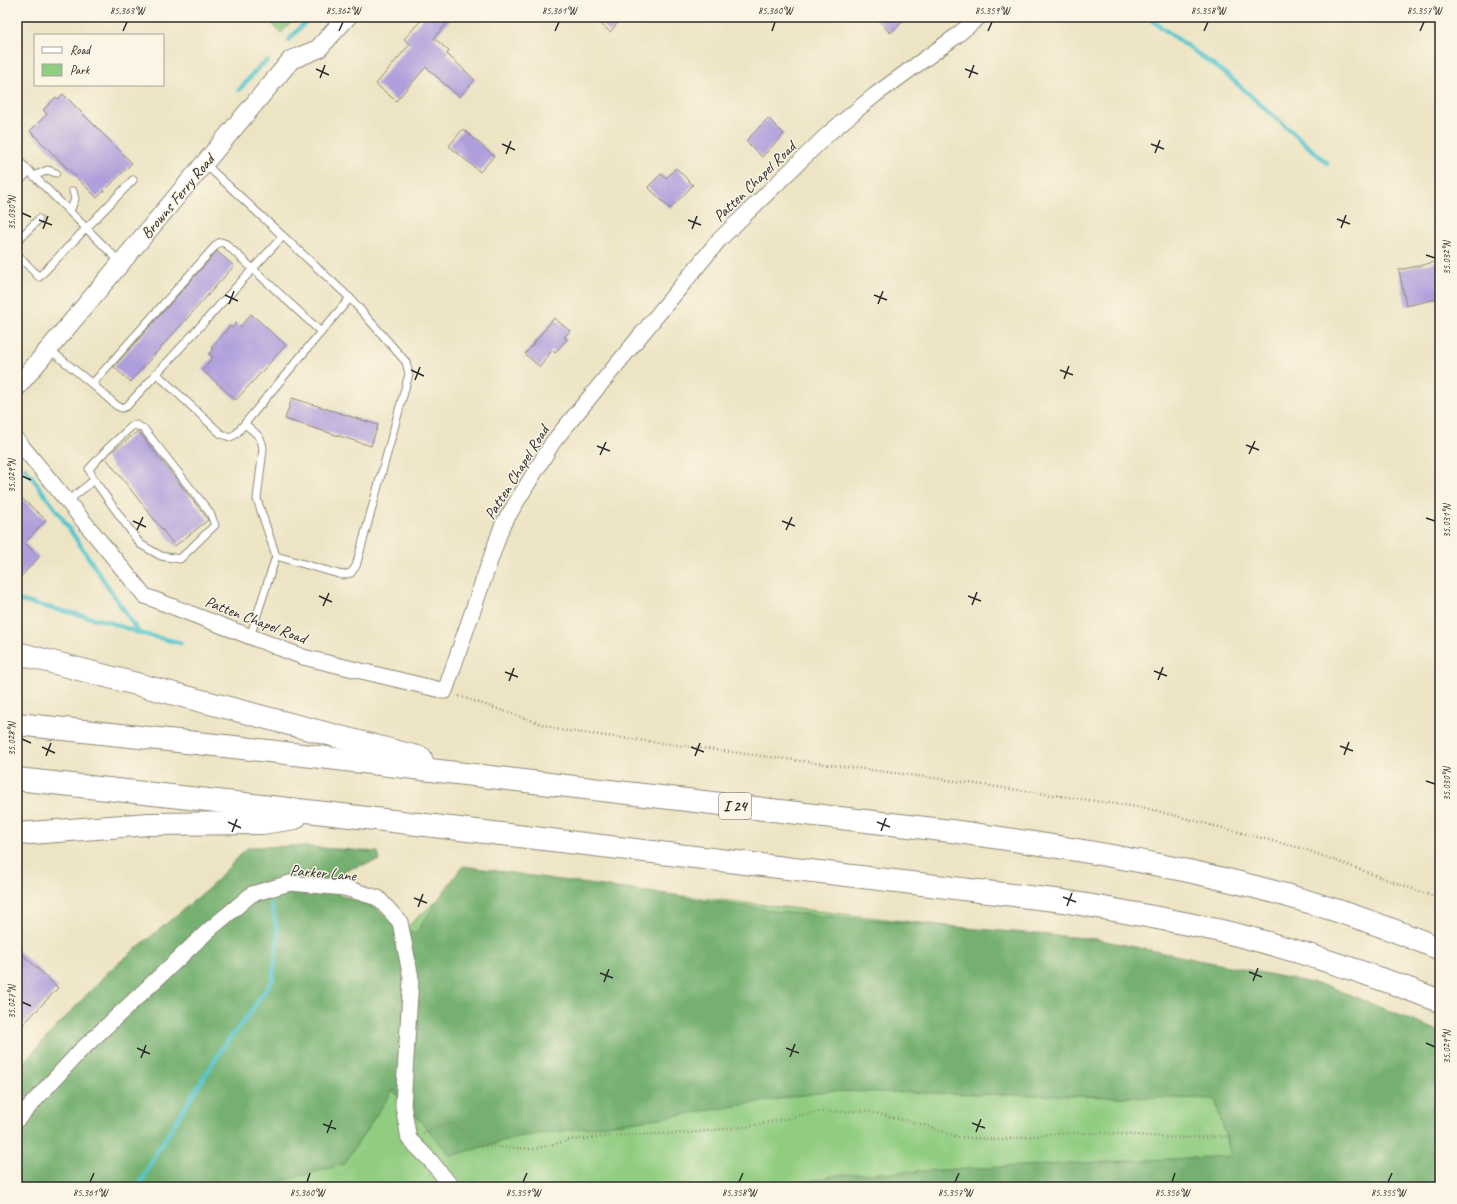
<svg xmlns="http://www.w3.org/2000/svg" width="1457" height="1204" font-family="Caveat,sans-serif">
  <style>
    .green { fill: #91cd81; stroke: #5e7c56 }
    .forest { fill: #74b06f; stroke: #506e4d }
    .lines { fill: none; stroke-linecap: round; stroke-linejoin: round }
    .stream { stroke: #59c6ce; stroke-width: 4.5 }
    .building { fill: #ae9edb }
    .service-casing { stroke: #8c8878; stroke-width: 9 }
    .minor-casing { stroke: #8c8878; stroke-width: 17 }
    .tertiary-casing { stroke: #8c8878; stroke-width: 20 }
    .motorway-casing { stroke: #8c8878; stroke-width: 24 }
    .path { stroke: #8c8878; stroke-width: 2.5; stroke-dasharray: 1 3; stroke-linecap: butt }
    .service { stroke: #fff; stroke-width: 7 }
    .minor { stroke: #fff; stroke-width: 15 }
    .tertiary { stroke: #fff; stroke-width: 18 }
    .motorway { stroke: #fff; stroke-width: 22 }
    .ticks { fill: none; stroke: #2b2b2b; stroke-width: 1.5 }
    .labels { text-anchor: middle; stroke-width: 3; stroke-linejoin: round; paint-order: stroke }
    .shield { fill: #fcf5e5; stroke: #6a6863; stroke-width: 1 }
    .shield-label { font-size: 15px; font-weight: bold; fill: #2b2b2b }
    .street-label { font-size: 16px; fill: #2b2b2b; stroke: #fcf5e5 }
    .neatline { fill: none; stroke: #2b2b2b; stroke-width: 1.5 }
    .ticks-label { font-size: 10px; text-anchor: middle; fill: #2b2b2b }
  </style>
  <rect width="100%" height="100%" fill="#fcf5e5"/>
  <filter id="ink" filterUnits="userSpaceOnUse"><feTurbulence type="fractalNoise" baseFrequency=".025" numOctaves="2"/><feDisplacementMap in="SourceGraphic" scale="8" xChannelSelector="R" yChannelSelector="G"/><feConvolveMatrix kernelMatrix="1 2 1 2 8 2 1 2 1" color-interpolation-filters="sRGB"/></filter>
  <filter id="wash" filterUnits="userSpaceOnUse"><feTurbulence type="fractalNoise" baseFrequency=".012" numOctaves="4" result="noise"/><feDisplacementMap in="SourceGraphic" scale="16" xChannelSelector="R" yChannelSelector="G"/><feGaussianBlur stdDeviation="0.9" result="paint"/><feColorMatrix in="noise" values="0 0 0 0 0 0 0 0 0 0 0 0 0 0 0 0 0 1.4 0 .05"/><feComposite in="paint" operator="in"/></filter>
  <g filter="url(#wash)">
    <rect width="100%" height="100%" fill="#ede4c4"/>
    <g class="green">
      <polygon points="266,17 296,17 281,33"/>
      <polygon points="466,875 606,887 1097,943 1440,1187 53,1187 391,941"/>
    </g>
    <polygon class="forest" points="296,846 378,852 380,860 345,870 338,895 368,903 415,934 444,891 463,866 790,913 1096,939 1331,987 1440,1032 1440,1187 780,1187 837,1175 1231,1156 1215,1099 828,1091 667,1117 517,1137 451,1156 393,1090 344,1164 282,1181 279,1187 17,1187 17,1069 109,971 208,889 248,847"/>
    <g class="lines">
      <g class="stream">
        <polyline points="1147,17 1226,74 1327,163"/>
        <polyline points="289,40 310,17"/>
        <polyline points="239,90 259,67 267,61"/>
        <polyline points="25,468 62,518 139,633 181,643"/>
        <polyline points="17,600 109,622 139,633"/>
        <polyline points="139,1187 153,1158 225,1044 248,1016 273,979 278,935 271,903"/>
      </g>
    </g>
    <g id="blocks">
      <g class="building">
        <polygon points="424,17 453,17 434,38 449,51 447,54 475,80 459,97 426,67 396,101 376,84 410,44 404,39"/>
        <polygon points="593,17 623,17 610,32"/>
        <polygon points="876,17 908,17 890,33"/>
        <polygon points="63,94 132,163 97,198 30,131 47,114 43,110 56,97 58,99"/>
        <polygon points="768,118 784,134 762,157 746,141"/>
        <polygon points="463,129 494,156 480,172 449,146"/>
        <polygon points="676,168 693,185 670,209 648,187 661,174 666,178"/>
        <polygon points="217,251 234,266 130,382 114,367"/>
        <polygon points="1440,261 1440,298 1406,306 1399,270"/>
        <polygon points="251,314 286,345 236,400 202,370 213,357 209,354 213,349 211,348 230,326 232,328 236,323 240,327"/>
        <polygon points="554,318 570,331 564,337 567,339 555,353 552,350 540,367 525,354"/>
        <polygon points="292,398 378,425 371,446 285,419"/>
        <polygon points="138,431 206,517 208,520 175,546 106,458 110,453"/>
        <polygon points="17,494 46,520 25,543 39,557 17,581"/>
        <polygon points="17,949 58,988 17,1031"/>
      </g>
    </g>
  </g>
  <g filter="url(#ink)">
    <use href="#blocks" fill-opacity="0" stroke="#8c8878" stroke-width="1"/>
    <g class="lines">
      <defs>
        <g id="service">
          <polyline points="17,159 121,263"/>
          <polyline points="34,176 48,170 56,173"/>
          <polyline points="17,183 30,171"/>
          <polyline points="70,211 75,199 73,191"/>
          <polyline points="17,241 39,219"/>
          <polyline points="17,254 39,277 133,180"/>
          <polyline points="49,349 92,384 217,244 221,242 226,244 321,332 350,298 205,164"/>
          <polyline points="156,373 221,434 230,437 236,434 321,332"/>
          <polyline points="92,384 117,406 122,408 127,406 283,236"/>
          <path d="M245,424C254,432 262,436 263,449L257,499L276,556L250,637"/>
          <polygon points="136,425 144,429 210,513 215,525 180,559 161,556 140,544 94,480 89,469 107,449 132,426"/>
          <polyline points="68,501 94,480"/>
          <polyline points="276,556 342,575 351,573 356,566 409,374 406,362 350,298"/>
        </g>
        <g id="minor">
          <polyline points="17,440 145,596 303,657 445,691 502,526 553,442 719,240 829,133 875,95 955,37 979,17"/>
          <polyline points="17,1120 79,1052 209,930 252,894 290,883 345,888 378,898 400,922 411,978 403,1105 409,1139 430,1160 452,1187"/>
        </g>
        <polyline id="tertiary" points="17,387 291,60 318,49 347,17"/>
        <g id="motorway">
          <polyline points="17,653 421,758"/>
          <path d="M17,724L234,747L951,831C1119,854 1283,882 1440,949"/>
          <path d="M17,779L325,813L1063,901C1121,911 1180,921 1238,935C1307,953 1374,975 1440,1001"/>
          <polyline points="17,834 149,824 262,823 295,818"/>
        </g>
      </defs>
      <use href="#service" class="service-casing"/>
      <use href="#minor" class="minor-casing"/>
      <use href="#tertiary" class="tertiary-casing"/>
      <use href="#motorway" class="motorway-casing"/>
      <g class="path">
        <polyline points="459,696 560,730 941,779 1145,808 1304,849 1440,899"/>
        <polyline points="423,1133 435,1128 453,1123 481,1146 534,1149 570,1140 625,1135 688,1133 751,1126 816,1112 867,1111 924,1125 958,1137 1002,1140 1058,1133 1105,1133 1177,1138 1233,1136"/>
      </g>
      <use href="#service" class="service"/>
      <use href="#minor" class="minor"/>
      <use href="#tertiary" class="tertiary"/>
      <use href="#motorway" class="motorway"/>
    </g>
  </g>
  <path class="ticks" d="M123,31L127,22M339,31L343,22M555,31L559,22M772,31L775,22M988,31L992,22M1204,31L1208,22M1420,31L1424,22M316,69L329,75M965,69L978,74M320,78L325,65M969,78L974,65M502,144L515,150M1151,144L1164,149M1155,153L1160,140M506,154L511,141M22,213L31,217M1337,219L1350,224M39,220L52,225M688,220L701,225M1341,228L1346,215M43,229L48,216M692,229L697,216M1426,255L1435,258M225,295L238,301M874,295L887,300M229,304L234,291M878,304L883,291M411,370L424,376M1060,370L1073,375M1064,379L1069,366M415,380L420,367M1246,445L1259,450M597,446L610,451M1249,454L1255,441M600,455L606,442M22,476L31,480M1426,518L1435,521M133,521L146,527M782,521L795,526M137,530L143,517M786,530L792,517M319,596L332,602M968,596L981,601M972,605L977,592M323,606L329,593M1154,671L1167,676M505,672L518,677M1158,680L1163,667M509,681L514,668M22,739L31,743M1340,746L1353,751M42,747L55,753M691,747L704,752M1344,755L1349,742M46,756L51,743M695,756L700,743M1426,781L1435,784M228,822L241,828M877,822L890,827M881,831L886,818M232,832L237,819M1063,897L1076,902M414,898L427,903M1067,906L1072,893M418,907L423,894M1249,972L1262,977M600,973L613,978M1253,981L1258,968M604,982L609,969M22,1002L31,1006M1426,1043L1435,1047M137,1048L150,1054M786,1048L799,1053M790,1057L795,1044M141,1058L146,1045M972,1123L985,1128M323,1124L336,1129M976,1132L981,1119M327,1133L332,1120M90,1182L94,1173M307,1182L310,1173M523,1182L527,1173M739,1182L743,1173M955,1182L959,1173M1172,1182L1175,1173M1388,1182L1392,1173"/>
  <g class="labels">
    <rect class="shield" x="719" y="793" width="32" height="26" rx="3"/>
    <g class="shield-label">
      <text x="735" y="811">I 24</text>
    </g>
    <g class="street-label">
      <text transform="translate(754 181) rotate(-44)" y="6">Patten Chapel Road</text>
      <text transform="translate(177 196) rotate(-50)" y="6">Browns Ferry Road</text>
      <text transform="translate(516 472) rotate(-58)" y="6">Patten Chapel Road</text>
      <text transform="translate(256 619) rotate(21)" y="6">Patten Chapel Road</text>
      <text transform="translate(323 872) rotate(5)" y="6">Parker Lane</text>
    </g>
  </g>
  <rect width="1457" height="1204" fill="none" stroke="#fcf5e5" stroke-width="44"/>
  <rect x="34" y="34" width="130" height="52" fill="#fcf5e5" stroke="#a8a49b"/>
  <rect x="42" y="47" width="20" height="6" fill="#ffffff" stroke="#a8a49b"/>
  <text x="70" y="54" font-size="12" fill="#2b2b2b">Road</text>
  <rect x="42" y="64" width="20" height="12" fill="#91cd81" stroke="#a8a49b"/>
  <text x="70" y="74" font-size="12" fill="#2b2b2b">Park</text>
  <rect x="22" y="22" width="1413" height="1160" class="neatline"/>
  <g class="ticks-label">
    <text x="127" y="14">85.363°W</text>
    <text x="343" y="14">85.362°W</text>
    <text x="559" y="14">85.361°W</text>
    <text x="775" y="14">85.360°W</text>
    <text x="992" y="14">85.359°W</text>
    <text x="1208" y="14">85.358°W</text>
    <text x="1424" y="14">85.357°W</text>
    <text transform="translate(11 213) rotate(-90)" y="4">35.030°N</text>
    <text transform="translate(1446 258) rotate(-90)" y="4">35.032°N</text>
    <text transform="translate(11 476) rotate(-90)" y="4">35.029°N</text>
    <text transform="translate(1446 521) rotate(-90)" y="4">35.031°N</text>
    <text transform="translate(11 739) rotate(-90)" y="4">35.028°N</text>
    <text transform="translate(1446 784) rotate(-90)" y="4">35.030°N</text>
    <text transform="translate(11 1002) rotate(-90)" y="4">35.027°N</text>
    <text transform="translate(1446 1047) rotate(-90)" y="4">35.029°N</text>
    <text x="90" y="1196">85.361°W</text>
    <text x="307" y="1196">85.360°W</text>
    <text x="523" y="1196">85.359°W</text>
    <text x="739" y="1196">85.358°W</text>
    <text x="955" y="1196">85.357°W</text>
    <text x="1172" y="1196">85.356°W</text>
    <text x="1388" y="1196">85.355°W</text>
  </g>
</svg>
